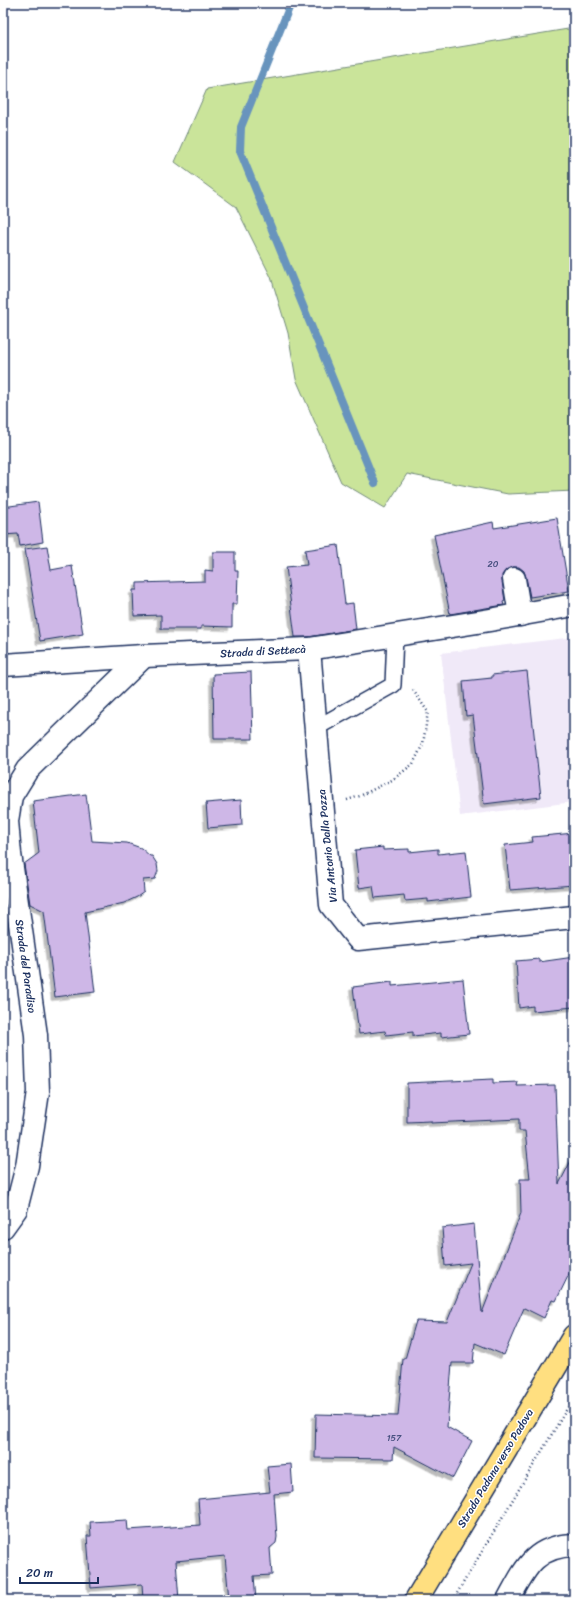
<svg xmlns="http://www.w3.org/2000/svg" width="577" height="1603" font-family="Sriracha,sans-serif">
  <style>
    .built { fill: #f0e9f8 }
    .green { fill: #cae49a; stroke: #728a7c }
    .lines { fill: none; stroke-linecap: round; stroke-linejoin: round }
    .stream { stroke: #6894bd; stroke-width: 8 }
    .building { fill: #ceb7e7; stroke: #1b2f5e; filter: url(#shadow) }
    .service-casing { stroke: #1b2f5e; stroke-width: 18 }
    .minor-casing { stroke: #1b2f5e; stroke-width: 25 }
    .primary-casing { stroke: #1b2f5e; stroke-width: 25 }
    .path { stroke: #1b2f5e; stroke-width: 2.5; stroke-dasharray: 1 3; stroke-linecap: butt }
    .service { stroke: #fff; stroke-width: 15 }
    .minor { stroke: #fff; stroke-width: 22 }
    .primary { stroke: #ffdf80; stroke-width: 22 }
    .labels { text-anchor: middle; stroke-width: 3; stroke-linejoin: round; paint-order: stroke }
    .number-label { font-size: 9px; fill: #485180 }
    .street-label { font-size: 11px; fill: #1b2f5e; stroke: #fff }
  </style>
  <defs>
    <filter id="shadow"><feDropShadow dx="-3.5" dy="3.5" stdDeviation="0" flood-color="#0004"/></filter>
  </defs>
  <rect width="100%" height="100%" fill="#fff"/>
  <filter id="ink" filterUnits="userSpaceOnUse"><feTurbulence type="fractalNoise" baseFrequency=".025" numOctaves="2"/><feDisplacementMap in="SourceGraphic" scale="8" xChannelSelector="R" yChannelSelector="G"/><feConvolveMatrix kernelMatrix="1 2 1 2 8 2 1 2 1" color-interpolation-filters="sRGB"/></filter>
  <g filter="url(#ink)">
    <polygon class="built" points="574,637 574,802 460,816 441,653"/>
    <polygon class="green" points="574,28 574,491 508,494 407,474 385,508 341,482 296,379 288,333 271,277 236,207 175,162 207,89"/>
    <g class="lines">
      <polyline class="stream" points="291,3 241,127 240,151 375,483"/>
    </g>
    <g class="building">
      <polygon points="38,502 43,542 20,546 18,534 3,535 3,507"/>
      <polygon points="557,518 569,591 530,597 526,577 524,571 519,567 512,567 506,570 502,575 502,581 505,601 503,602 504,605 450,614 434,535 493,522 494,528"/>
      <polygon points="338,545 345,604 353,603 356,629 308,637 295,637 286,567 307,565 305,550"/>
      <polygon points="47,546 51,570 72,566 83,634 40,641 25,549"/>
      <polygon points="213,552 235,552 235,571 238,571 237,604 232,604 232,627 201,626 201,629 161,629 161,615 134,616 133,590 137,590 137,583 205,581 205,570 213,571"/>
      <polygon points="527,671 541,797 484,804 473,715 466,716 463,681 492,678 492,675"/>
      <polygon points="251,672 253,739 214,739 213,674"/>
      <polygon points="86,794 92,841 127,843 141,848 150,856 152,856 157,864 158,871 155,879 143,880 144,892 137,897 124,903 85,912 95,992 55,997 44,911 30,904 24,864 39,853 33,801"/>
      <polygon points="241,800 242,825 208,828 206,803"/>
      <polygon points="574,833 574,885 510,890 505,845 533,842 532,837"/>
      <polygon points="383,847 383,850 409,849 409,852 438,849 438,854 466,851 471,897 428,902 428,899 405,901 404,895 375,898 373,886 359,888 355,850"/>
      <polygon points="574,957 574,1007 533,1011 533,1006 519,1008 516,961 539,959 539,962"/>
      <polygon points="463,979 469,1034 441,1037 441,1033 413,1036 413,1032 386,1035 385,1031 359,1034 353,987 392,982 392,986"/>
      <polygon points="493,1079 493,1083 518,1082 517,1086 555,1085 559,1184 574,1155 574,1264 556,1301 552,1300 544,1318 524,1308 504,1355 475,1343 473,1363 452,1363 447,1427 472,1441 453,1478 394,1447 393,1459 315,1458 316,1414 398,1416 403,1359 405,1359 416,1321 447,1322 471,1263 445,1266 442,1228 474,1224 482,1313 521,1213 520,1179 530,1179 525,1131 519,1131 519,1119 431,1123 431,1121 407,1122 407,1083"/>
      <polygon points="291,1464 293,1492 274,1494 277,1537 276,1543 270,1548 272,1575 254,1576 256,1600 229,1600 225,1556 176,1561 179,1600 143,1600 142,1584 91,1588 87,1536 91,1536 90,1522 127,1520 128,1530 200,1525 198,1499 270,1492 267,1466"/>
    </g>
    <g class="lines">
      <defs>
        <polyline id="service" points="316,728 393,685 395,635"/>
        <g id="minor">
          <polyline points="514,579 520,615"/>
          <polyline points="309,649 331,905 358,939 574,917"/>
          <polyline points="3,665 144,656 309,649 490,620 574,605"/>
          <polyline points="3,1227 16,1209 27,1166 38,1092 36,1035 10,854 7,821 11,796 27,770 144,656"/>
          <path d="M508,1600C525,1569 534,1546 574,1545"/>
        </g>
        <polyline id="primary" points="416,1600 574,1336"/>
      </defs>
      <use href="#service" class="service-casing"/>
      <use href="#minor" class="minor-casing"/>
      <use href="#primary" class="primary-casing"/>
      <g class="path">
        <polyline points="347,800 360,796 392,780 413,764 423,744 428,712 413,690"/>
        <polyline points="453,1600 574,1397"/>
      </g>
      <use href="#service" class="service"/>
      <use href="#minor" class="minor"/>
      <use href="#primary" class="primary"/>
    </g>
  </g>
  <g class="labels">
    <g class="number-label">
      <text x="493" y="567">20</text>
      <text x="394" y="1441">157</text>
    </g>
    <g class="street-label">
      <text transform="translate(263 651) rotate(-3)" y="4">Strada di Settecà</text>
      <text transform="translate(327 846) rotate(-96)" y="4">Via Antonio Dalla Pozza</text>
      <text transform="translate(26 966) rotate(82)" y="4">Strada del Paradiso</text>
      <text transform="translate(495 1468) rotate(-59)" y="4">Strada Padana verso Padova</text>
    </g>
  </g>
  <rect width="577" height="1603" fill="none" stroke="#fff" stroke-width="16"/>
  <rect x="8" y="8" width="561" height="1587" fill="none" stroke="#1b2f5e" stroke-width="1.5" filter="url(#ink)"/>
  <path d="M20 1577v6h78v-6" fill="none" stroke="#1b2f5e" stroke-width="2"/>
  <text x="26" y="1577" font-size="12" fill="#1b2f5e" stroke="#ffffff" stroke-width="3" paint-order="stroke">20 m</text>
</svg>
